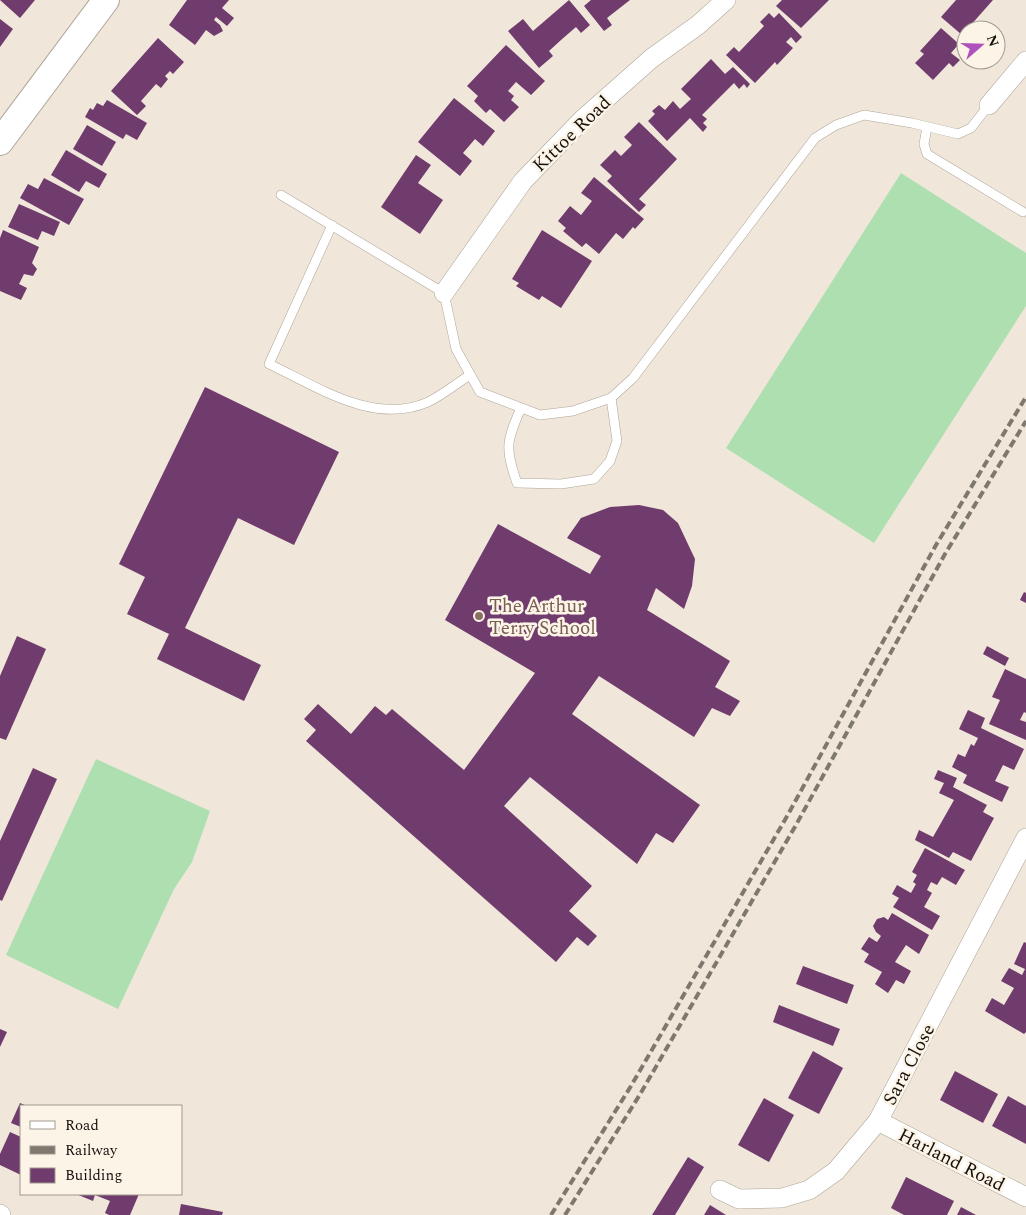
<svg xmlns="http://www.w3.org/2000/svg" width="1026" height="1215" font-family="Spectral,serif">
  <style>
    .pitch { fill: #aedfb0 }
    .building { fill: #703b6d }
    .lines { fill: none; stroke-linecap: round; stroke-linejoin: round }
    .lane-casing { stroke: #ada599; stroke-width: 10 }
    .street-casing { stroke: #ada599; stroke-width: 20 }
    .secondary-casing { stroke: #ada599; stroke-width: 28 }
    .lane { stroke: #fff; stroke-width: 9 }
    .street { stroke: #fff; stroke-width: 19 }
    .secondary { stroke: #fff; stroke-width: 26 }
    .rail { stroke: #7e786f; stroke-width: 4; stroke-dasharray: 8 4; stroke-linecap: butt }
    .education-dot { fill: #8d6e63; stroke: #fdf4e8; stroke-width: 2 }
    .labels { text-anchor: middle; stroke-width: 5; stroke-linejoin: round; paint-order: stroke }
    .street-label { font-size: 19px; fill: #14110d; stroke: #fdf4e8 }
    .education-label { font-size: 19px; fill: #785e54; stroke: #fdf4e8; text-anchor: start }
  </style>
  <rect width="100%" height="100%" fill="#f0e7da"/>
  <g class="pitch">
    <polygon points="901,173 1026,253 1026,306 874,543 726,448"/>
    <polygon points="96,759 210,811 192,862 174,889 118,1009 6,955"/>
  </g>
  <g class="building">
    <polygon points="0,0 35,0 20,18"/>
    <polygon points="187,0 229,0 222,8 234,18 227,26 216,17 214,20 220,25 223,31 214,36 206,30 195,45 169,25"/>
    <polygon points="569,0 590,25 581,33 576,27 561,40 549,51 553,56 539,68 508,31 523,19 533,31"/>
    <polygon points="591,0 630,0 607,18 612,25 604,31 584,6"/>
    <polygon points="782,0 829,0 801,28 776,6"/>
    <polygon points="956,0 993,0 962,35 941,17"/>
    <polygon points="769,13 774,18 779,13 802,37 796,43 791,37 786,42 793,48 777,65 775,62 755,83 726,55 734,47 739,52 764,26 760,22"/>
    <polygon points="0,19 13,29 0,47"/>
    <polygon points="941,28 959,44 951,53 960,60 953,67 949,63 933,80 915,63 924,54 920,51"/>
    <polygon points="158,38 184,62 173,74 170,71 165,76 168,79 161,88 156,84 141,101 146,106 137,115 111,91"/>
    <polygon points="506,45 545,81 531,95 516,82 508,91 514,96 511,100 519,107 504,122 490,109 486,113 474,101 478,96 467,86"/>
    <polygon points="711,59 725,74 733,67 750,84 747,88 744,84 739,89 734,83 702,115 707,119 703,123 707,127 703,132 690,118 667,141 648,121 655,114 652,111 659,105 665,110 673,101 680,109 691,99 681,89"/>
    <polygon points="454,98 495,131 483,146 475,139 463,153 472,161 460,176 418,142"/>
    <polygon points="107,100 147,123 137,140 126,134 123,139 85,117 90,108 93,110 97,103 103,106"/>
    <polygon points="639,122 677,159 639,199 646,205 639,212 607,181 612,176 600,165 615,150 621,156 632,145 624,137"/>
    <polygon points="87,125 116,142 102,166 73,149"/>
    <polygon points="66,150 107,174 99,188 86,181 79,192 51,175"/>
    <polygon points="416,155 431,165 418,183 443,200 420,234 381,207"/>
    <polygon points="594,177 644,219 635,229 633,227 623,239 616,233 599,254 586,243 582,247 563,231 566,228 558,221 570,206 581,215 592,201 581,193"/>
    <polygon points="44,178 84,199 69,225 20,198 28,184 38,189"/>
    <polygon points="19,204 60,222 54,236 42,231 38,240 8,227"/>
    <polygon points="3,230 39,247 32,263 37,269 33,276 24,274 19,284 27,288 21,300 0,291 0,238"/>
    <polygon points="542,230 592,261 561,308 542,296 539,300 516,286 519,283 512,279"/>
    <polygon points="205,387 339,452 294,545 238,518 185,628 261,665 244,701 157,659 169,634 127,614 145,577 119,564"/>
    <polygon points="639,505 663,510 678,523 695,559 692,586 684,609 656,588 647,610 730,661 715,687 740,701 730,716 712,708 694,737 599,676 572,714 700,805 673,843 656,833 637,864 530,777 504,806 592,886 569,911 597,936 588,946 577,937 556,962 306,741 316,730 304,719 318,704 351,734 375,706 386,715 392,709 464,770 535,673 445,620 498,524 590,574 601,556 567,538 581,518 610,507"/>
    <polygon points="1024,592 1026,593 1026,603 1020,600"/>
    <polygon points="17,636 46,649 6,740 0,738 0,676"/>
    <polygon points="987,646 1009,658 1005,666 983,654"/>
    <polygon points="1005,669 1026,679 1026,713 1024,712 1020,720 1026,722 1026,740 989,724 1000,700 992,697"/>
    <polygon points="968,710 985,718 981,728 1024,749 1014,770 1003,765 995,781 1009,787 1002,802 963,783 967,775 952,767 958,754 965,757 971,744 974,746 978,738 959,729"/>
    <polygon points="33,768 57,779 2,901 0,900 0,841"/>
    <polygon points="938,770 957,778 953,787 987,805 983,812 994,818 971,861 953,852 949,858 915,840 919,830 933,837 954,800 939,793 944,783 934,779"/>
    <polygon points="925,848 965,870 956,885 942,877 937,885 931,882 927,890 932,893 924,907 940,916 932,930 893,907 899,898 892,894 897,885 911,893 916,884 913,882 917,875 912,872"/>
    <polygon points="892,913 929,935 919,954 906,945 895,962 911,971 904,984 896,980 888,993 875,984 882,972 864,962 869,954 861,949 869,937 877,942 881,936 876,932 873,926 877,919 884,917 888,920"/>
    <polygon points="1024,942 1026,943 1026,1032 1024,1034 985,1011 992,998 1004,1005 1014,988 1001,981 1009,968 1022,975 1025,969 1014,964"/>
    <polygon points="803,966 854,985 847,1004 796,984"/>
    <polygon points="779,1005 840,1029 833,1046 773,1022"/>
    <polygon points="0,1029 7,1032 0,1047"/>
    <polygon points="813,1051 843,1068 819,1114 788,1098"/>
    <polygon points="955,1071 998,1094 983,1123 940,1100"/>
    <polygon points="1008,1096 1026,1106 1026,1144 992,1126"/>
    <polygon points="764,1098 794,1115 769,1162 738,1145"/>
    <polygon points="20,1103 27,1106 21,1106 21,1127 11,1123"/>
    <polygon points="10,1132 21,1137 21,1175 0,1165 0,1154"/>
    <polygon points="688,1157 704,1167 675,1215 652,1215"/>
    <polygon points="906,1177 954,1201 947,1215 904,1215 891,1208"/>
    <polygon points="76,1194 139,1194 130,1215 109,1215 105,1213 110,1201 95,1195 93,1201"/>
    <polygon points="181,1204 223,1212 222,1215 179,1215"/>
    <polygon points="710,1205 726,1215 704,1215"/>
    <polygon points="961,1207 976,1215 957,1215"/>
  </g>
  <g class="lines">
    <defs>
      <g id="lane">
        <polyline points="927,127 924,144 927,154 1023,212"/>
        <polyline points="281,195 444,293 456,349 480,392 540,415 573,411 611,398 633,378 815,138 836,125 864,115 912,123 958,134 971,128 989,105"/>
        <path d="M332,225L269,364C316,386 374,426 428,402C443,395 457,383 470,375"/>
        <path d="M521,408C506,442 505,448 517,483L561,484L594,479L610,461L617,441L611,398"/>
      </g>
      <g id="street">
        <polyline points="989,105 1026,61"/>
        <polyline points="444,293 523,181 583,119 652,58 698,25 726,0"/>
        <polyline points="878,1121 1026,1197"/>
        <polyline points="720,1190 739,1199 782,1198 809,1190 836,1171 878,1121 1026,838"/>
        <polyline points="0,1214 1,1215"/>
      </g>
      <polyline id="secondary" points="0,142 106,0"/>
    </defs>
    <use href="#lane" class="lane-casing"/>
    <use href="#street" class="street-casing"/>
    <use href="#secondary" class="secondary-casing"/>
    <use href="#lane" class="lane"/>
    <use href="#street" class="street"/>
    <use href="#secondary" class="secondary"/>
    <g class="rail">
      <polyline points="551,1215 631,1086 786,818 936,545 1026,397"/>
      <polyline points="565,1215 639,1096 796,825 945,554 1026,421"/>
    </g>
  </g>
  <circle class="education-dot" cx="479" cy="616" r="5"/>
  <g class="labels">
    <g class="street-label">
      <text transform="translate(571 133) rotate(-44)" y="7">Kittoe Road</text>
      <text transform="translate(908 1064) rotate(-62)" y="7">Sara Close</text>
      <text transform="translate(952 1159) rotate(27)" y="7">Harland Road</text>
    </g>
    <g class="education-label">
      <text x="489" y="612">The Arthur<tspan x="489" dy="22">Terry School</tspan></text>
    </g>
  </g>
  <rect x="20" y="1105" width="162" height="90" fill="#fdf4e8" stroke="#a09990"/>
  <rect x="30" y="1121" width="25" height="8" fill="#ffffff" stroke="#a09990"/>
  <text x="65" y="1130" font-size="15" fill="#14110d">Road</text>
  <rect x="30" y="1146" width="25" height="8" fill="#7e786f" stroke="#a09990"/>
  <text x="65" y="1155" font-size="15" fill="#14110d">Railway</text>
  <rect x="30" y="1168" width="25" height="15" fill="#703b6d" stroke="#a09990"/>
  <text x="65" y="1180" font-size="15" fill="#14110d">Building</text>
  <g transform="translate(981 45) rotate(70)"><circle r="24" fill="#fdf4e8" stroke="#a09990"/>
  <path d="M0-4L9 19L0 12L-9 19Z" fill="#b052bc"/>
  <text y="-8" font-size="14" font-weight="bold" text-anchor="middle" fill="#14110d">N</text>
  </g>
</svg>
